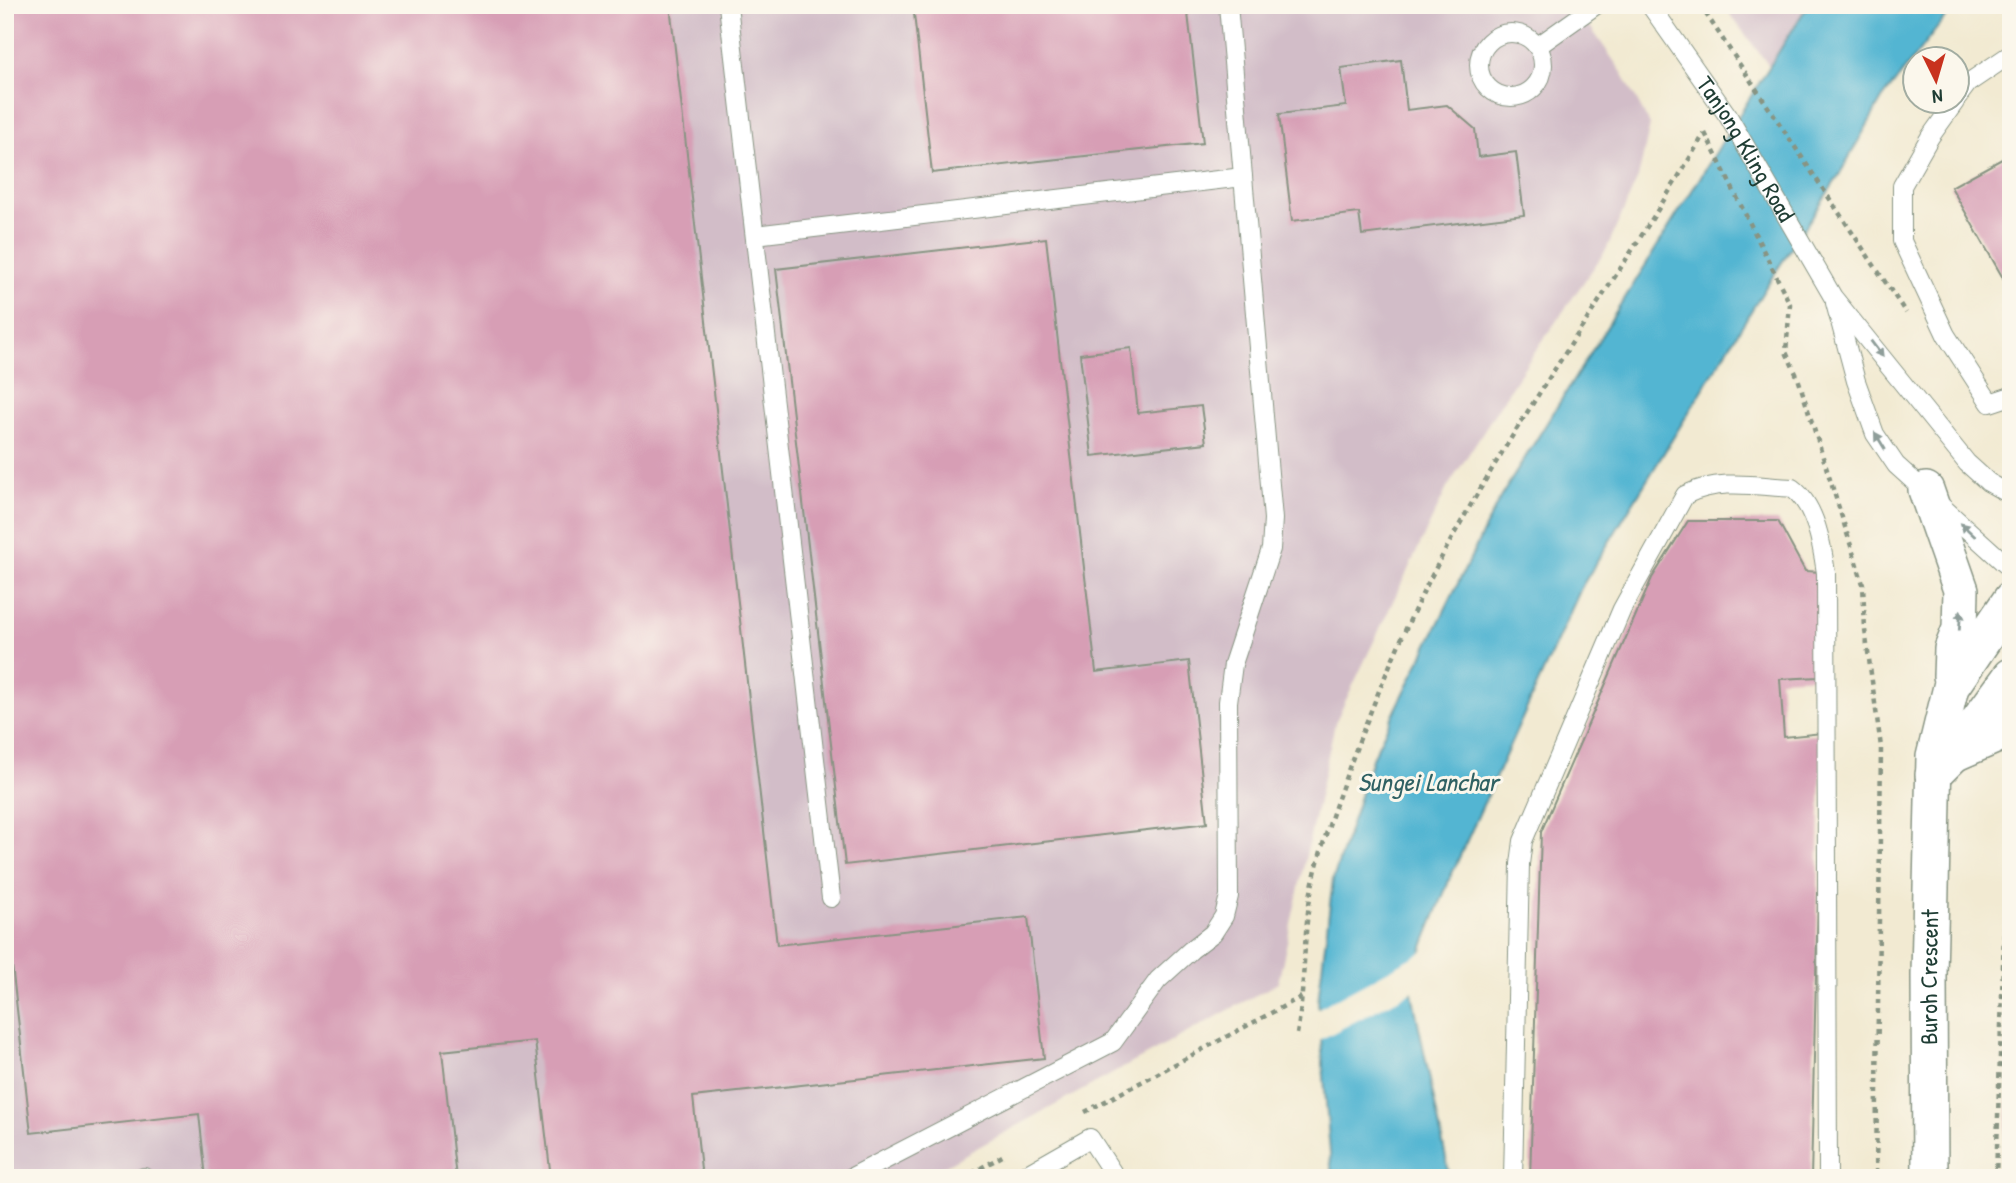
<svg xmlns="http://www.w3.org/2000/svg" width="2016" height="1183" font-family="'Patrick Hand',sans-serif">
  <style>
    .industrial { fill: #d2bdc8 }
    .water { fill: #53b5d2; stroke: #397983; stroke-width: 2 }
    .pier { fill: #f2ead2 }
    .building { fill: #d79eb5 }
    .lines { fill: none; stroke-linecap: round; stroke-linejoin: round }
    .service-casing { stroke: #889483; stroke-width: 20 }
    .minor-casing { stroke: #889483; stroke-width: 38 }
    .path { stroke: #889483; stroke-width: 4.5; stroke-dasharray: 5 5; stroke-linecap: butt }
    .service { stroke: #fff; stroke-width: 18 }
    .minor { stroke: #fff; stroke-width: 35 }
    .oneway { fill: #8f9e9a }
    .labels { text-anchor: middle; stroke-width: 6; stroke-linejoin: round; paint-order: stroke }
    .street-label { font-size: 24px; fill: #1f3d34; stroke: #fbf7ec }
    .water-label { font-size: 26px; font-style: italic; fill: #2f6163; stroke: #fbf7ec }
  </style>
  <rect width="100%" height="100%" fill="#fbf7ec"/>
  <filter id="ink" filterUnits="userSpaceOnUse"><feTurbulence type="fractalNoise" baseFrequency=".0143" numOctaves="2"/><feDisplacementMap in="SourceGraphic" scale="14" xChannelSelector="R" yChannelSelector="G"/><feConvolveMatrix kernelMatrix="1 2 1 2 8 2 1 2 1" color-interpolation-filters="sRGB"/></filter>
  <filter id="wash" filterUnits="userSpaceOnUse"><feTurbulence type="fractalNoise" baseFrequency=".00686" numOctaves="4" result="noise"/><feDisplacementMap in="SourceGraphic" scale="28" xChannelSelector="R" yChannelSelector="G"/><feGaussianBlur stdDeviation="1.57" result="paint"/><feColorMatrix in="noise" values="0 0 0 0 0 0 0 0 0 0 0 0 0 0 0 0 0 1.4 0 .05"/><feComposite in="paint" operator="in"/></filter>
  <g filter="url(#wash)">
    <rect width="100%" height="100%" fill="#f2ead2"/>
    <g class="industrial">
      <polygon points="5,5 1575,5 1623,74 1650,125 1638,178 1606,250 1523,369 1447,488 1335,723 1278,983 922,1178 5,1178"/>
      <polygon points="1723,5 1808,5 1769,66"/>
    </g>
    <polygon class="water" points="1808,5 1955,5 1882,99 1838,177 1767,285 1582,586 1450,878 1424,944 1411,988 1450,1178 1332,1178 1318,1001 1333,880 1373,756 1500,498"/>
    <polygon class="pier" points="1426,950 1415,990 1316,1042 1315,1010"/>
    <g id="blocks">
      <g class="building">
        <polygon points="5,5 670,5 777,945 1028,917 1044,1058 693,1097 702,1178 551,1178 535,1041 442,1051 456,1178 206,1178 199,1114 31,1133 5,903"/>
        <polygon points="913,5 1187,5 1203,143 932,173"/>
        <polygon points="1401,60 1407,110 1447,105 1475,129 1478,157 1516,152 1524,215 1362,235 1359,213 1292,221 1279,114 1346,106 1341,68"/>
        <polygon points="2011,154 2011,292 1951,187"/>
        <polygon points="1046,238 1096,672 1189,661 1207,823 845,865 776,269"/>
        <polygon points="1131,348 1138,413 1201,406 1206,443 1092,456 1080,354"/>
        <polygon points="1688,521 1778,521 1805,571 1821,572 1819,677 1780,679 1784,737 1822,733 1811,1178 1530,1178 1541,832 1652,578"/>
        <polygon points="2009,1092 2011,1092 2011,1178 2008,1178 2005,1145"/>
      </g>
    </g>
  </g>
  <g filter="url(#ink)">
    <use href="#blocks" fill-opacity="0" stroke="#889483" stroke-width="2"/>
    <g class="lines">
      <defs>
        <g id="service">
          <polyline points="728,5 831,898"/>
          <path id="s1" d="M1650,5L1728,116L1833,297L1967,463L1988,482L2011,495"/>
          <circle cx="1511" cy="65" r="32"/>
          <polyline points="1538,46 1596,5"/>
          <polyline points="1956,99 1968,83 2011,54"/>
          <polyline points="1955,102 1930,137 1902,186 1902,241 1946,335 1990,403 2011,396"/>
          <polyline points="755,235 1243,177"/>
          <polyline points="1835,303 1856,381 1875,434 1896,465 2011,569"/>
          <polyline points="142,1178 144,1177"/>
          <polyline points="850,1178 1113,1042 1158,980 1191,950 1213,933 1224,916 1229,896 1228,702 1233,664 1271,549 1273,519 1228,5"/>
          <polyline points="1020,1178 1090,1138 1116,1178"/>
          <path d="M1513,1178L1520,864L1523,841L1622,609L1685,495C1719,478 1755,486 1792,488C1816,506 1822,545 1826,573L1828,1178"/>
        </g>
        <g id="minor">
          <polyline points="1926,490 1961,590 1960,629 1952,649 1951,676"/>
          <polyline points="1956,753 2011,729"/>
          <polyline points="1933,775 1954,754 2011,676"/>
          <path id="s2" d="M1930,1178L1929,975L1934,757L1951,687L2011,599"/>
        </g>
      </defs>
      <use href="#service" class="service-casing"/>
      <use href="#minor" class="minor-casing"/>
      <g class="path">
        <polyline points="1700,5 1906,313"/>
        <polyline points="1705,133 1790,304 1786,352 1798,378 1863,584 1865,630 1881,747 1876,1178"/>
        <path d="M1297,1034C1306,984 1302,932 1313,882C1324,834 1342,787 1359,741C1383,680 1408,619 1439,562C1518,414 1619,279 1704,134"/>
        <polyline points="1085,1112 1303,996"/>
        <polyline points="963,1178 1006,1154"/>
        <polyline points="1996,1178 2009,781 2011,779"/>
      </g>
      <use href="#service" class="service"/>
      <use href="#minor" class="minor"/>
    </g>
    <defs><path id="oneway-solid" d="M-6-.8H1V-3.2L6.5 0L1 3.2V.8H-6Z" transform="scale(1.75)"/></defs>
    <g class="oneway">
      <use href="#oneway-solid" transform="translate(1877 349) rotate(53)"/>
      <use href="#oneway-solid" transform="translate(1880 441) rotate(-122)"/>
      <use href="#oneway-solid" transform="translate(1968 530) rotate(-137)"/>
      <use href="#oneway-solid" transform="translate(1960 620) rotate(-86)"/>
    </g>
  </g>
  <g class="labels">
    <g class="street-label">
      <text dy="8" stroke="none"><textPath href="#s1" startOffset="173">Tanjong Kling Road</textPath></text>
      <text dy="8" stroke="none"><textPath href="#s2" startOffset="201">Buroh Crescent</textPath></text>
    </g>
    <g class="water-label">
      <text x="1428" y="791">Sungei Lanchar</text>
    </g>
  </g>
  <rect width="2016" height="1183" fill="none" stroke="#fbf7ec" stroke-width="28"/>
  <g transform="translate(1936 80) rotate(175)"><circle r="33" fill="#fbf7ec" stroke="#a3ada2" stroke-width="2"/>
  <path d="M0-5L12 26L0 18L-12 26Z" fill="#c8321e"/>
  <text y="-10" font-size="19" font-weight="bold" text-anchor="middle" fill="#1f3d34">N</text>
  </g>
</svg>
